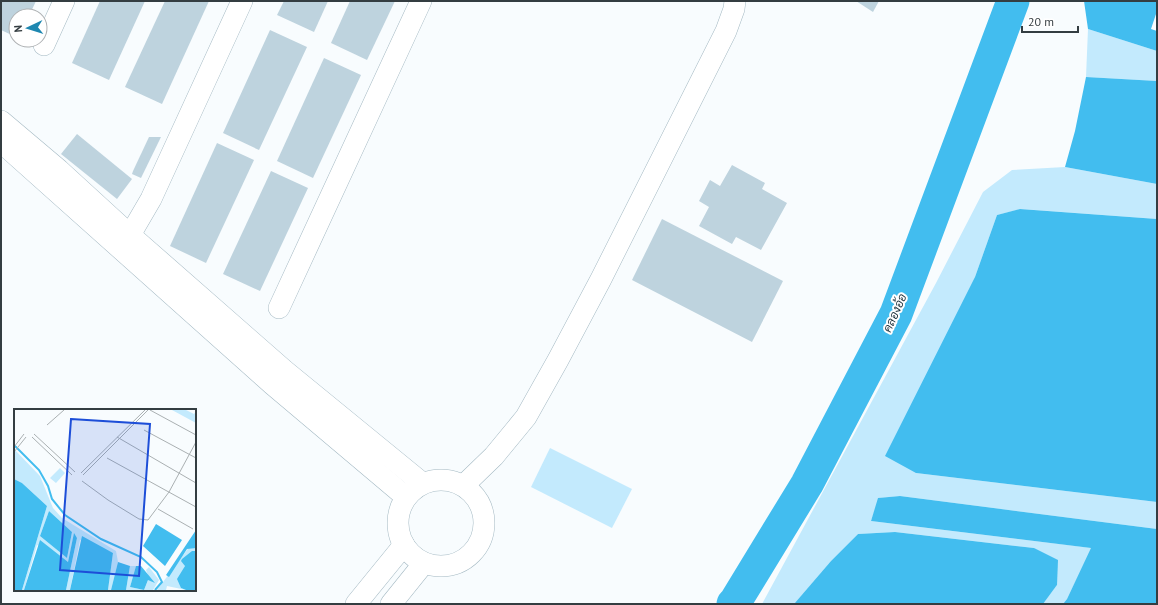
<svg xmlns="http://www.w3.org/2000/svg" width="1158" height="605" font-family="'PT Sans',Sarabun,sans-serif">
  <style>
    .green { fill: #c3eafd }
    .water { fill: #42bdef }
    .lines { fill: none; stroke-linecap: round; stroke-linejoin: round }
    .river { stroke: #42bdef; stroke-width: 33 }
    .building { fill: #bed3de }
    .minor-casing { stroke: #a4b9c3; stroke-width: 22 }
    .minor { stroke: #fff; stroke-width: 21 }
    .labels { text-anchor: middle; stroke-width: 4; stroke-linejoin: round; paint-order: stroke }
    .water-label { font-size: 12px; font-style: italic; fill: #1d313b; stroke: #fff }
    .inset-river { fill: none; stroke: #42bdef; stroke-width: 2 }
    .inset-road { fill: none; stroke: #aab0b2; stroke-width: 1 }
    .view { fill: #1d4ed8; fill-opacity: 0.15; stroke: #1d4ed8; stroke-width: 2 }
    .inset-edge { fill: none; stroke: #343d41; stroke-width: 2 }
  </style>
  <rect width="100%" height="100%" fill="#f8fcfe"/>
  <g class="green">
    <polygon points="1088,29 1157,51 1157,81 1086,77"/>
    <polygon points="1065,167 1157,184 1157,219 1021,209 997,215 975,277 916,473 1157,502 1157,529 900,496 879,498 871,521 1092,548 1067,599 1063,604 1043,604 1057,585 1034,548 895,532 858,534 831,561 794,604 762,604 936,283 983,192 1012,170"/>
    <polygon points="550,448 632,489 612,528 531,487"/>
  </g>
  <g class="water">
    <polygon points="1084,1 1157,1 1157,11 1151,29 1157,31 1157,51 1088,29"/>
    <polygon points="1086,77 1157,81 1157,184 1065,167 1075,131"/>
    <polygon points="1020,209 1157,219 1157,502 916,473 885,456 975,277 997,215"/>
    <polygon points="900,496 1157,529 1157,604 1063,604 1067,599 1091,548 871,521 878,498"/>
    <polygon points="895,532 1034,548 1058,560 1057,585 1043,604 794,604 831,561 858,534"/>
  </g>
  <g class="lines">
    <polyline class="river" points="733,604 735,602 807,484 896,314 1013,1"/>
  </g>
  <g class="building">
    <polygon points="1,1 36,1 29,16 16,16 16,37 1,30"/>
    <polygon points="100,1 145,1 109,80 72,63"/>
    <polygon points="165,1 209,1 162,104 125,87"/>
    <polygon points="284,1 328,1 314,32 277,15"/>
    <polygon points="350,1 395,1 367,60 331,43"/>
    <polygon points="856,1 879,1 873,12"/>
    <polygon points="270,30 307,47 259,150 223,133"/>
    <polygon points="324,58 361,75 313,178 277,161"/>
    <polygon points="77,134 132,179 117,199 61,154"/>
    <polygon points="149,137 161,137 141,178 132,174 133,171"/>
    <polygon points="217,143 254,160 206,263 170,246"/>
    <polygon points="732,165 765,183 762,189 787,203 761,250 736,237 732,244 699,226 709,207 699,201 710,180 720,186"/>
    <polygon points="271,171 308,188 260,291 223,274"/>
    <polygon points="662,219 783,281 752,342 632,280"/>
  </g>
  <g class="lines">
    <defs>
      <g id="minor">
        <polyline points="44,45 64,1"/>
        <polyline points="1,121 59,170 130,235 285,371 422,483"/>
        <polyline points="1,142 272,384 406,497"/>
        <polyline points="120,245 130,235 151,199 242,1"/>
        <polyline points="279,308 421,1"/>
        <circle cx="441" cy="523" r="43"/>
        <polyline points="464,485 494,456 526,417 558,360 601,279 726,31 734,9 735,1"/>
        <polyline points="356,604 404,545"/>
        <polyline points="391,604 424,563"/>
      </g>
    </defs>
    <use href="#minor" class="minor-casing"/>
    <use href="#minor" class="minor"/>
  </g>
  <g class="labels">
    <g class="water-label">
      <text transform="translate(895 313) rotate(-66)" y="4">คลองอ้อ</text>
    </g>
  </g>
  <g transform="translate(14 409)">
    <rect width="182" height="182" fill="#f8fcfe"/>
    <path d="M158,1H172L180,5L182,2V14ZM0,40L26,67L39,99L48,109L102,142L104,153L97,181H94L99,144L66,131L56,181H52L63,129L60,125L54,153L23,136L10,181H8L33,97L8,74L0,70ZM35,102L58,123L53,149L26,127ZM46,59L51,64L42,74L36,69ZM176,137L182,139V142H178L171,156L167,179L172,181L153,177L152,181H143ZM116,157H122L116,178L130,181H112ZM135,158L145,171L139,181H130L135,169L132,161Z" fill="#c3eafd" fill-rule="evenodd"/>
    <path d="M0,70L8,74L33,97L8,181H0ZM35,102L58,123L53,149L26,127ZM142,115L168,131L151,157L129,137ZM182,121V139L173,140L155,168L152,166ZM60,124L63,129L52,181H10L26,131L54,153ZM68,127L99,144L94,181H56ZM178,142H182V181H172L167,179L163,170L171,157L167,152L168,150ZM104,153L116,157L112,181H97ZM122,157H127L141,174L134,171L130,181L116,178Z" fill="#42bdef"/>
    <path class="inset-river" d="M0,36L25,61L34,77L38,90L51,106L87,130L127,148L143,163L148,173L141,181"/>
    <path class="inset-road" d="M136,1L182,26M33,16L50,1M130,21L182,49M20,25L61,63M18,28L58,66M103,28L182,74M0,38L10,25M0,43L12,28M93,49L182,98M67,64L131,1M69,66L134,1M68,72L94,91L125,110L134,111L155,83L182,33M144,100L179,120"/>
    <path class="view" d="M57,10L136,15L125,167L46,161Z"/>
    <rect width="182" height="182" class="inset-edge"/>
  </g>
  <rect width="1158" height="605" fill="none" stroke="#343d41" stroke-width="4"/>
  <g transform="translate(28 28) rotate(266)"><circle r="19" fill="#ffffff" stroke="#aeb1b3"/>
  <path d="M0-3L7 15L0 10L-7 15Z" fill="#1e87b0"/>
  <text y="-6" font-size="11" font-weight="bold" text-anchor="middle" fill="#343d41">N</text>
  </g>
  <path d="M1022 26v6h56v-6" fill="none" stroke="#343d41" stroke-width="2"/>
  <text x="1028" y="26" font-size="12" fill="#343d41" stroke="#ffffff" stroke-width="3" paint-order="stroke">20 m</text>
</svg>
